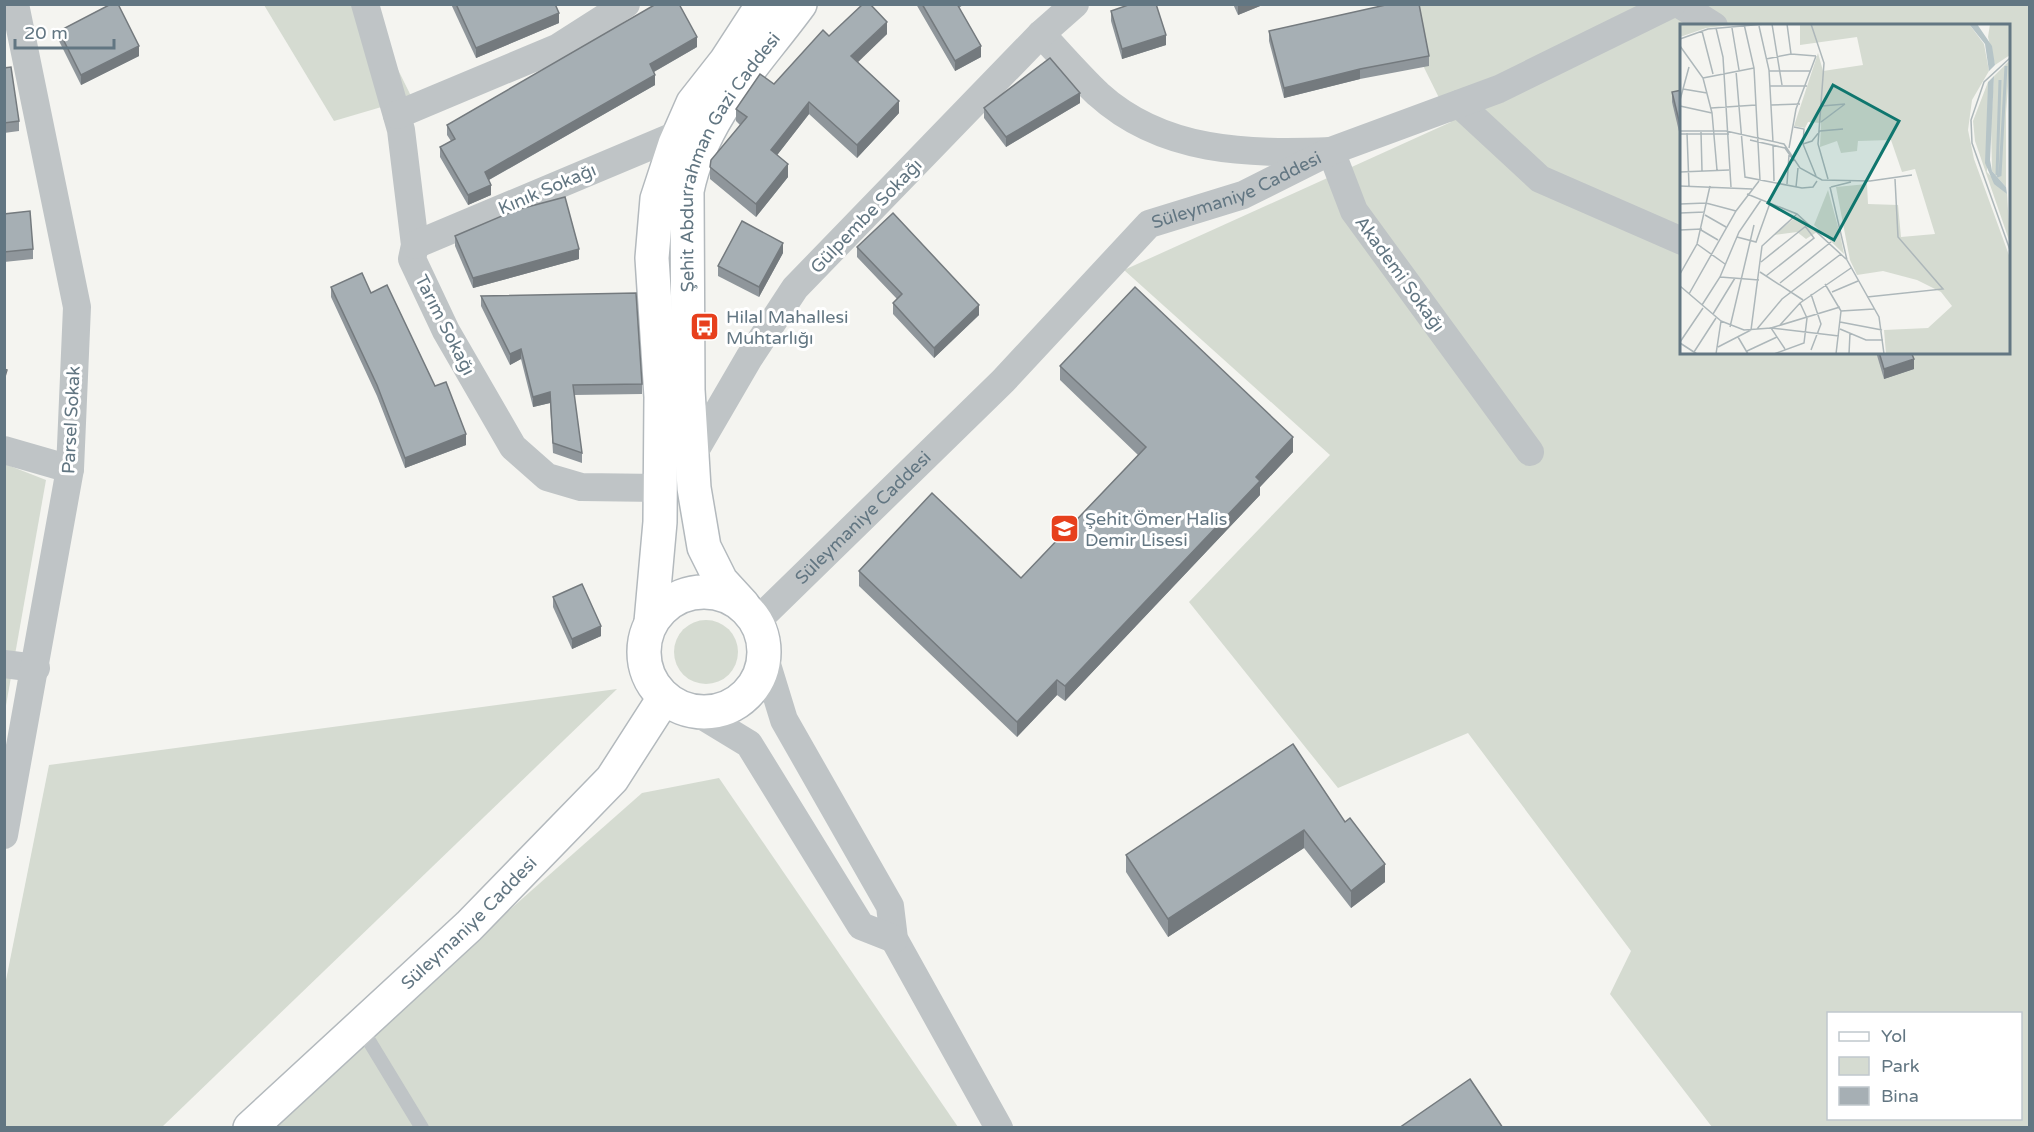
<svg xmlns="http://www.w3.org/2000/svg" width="2034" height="1132" font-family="'Varela Round',sans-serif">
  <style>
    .green { fill: #d5dbd1; fill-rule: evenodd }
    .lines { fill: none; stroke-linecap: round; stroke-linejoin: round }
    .secondary-casing { stroke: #b3b9bd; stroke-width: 36 }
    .lane { stroke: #bfc4c6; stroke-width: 14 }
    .street { stroke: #bfc4c6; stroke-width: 28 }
    .secondary { stroke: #fff; stroke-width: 33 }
    .wall { fill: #8f969b }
    .shaded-wall { fill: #747a7e }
    .building { fill: #a6afb4; stroke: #747a7e; stroke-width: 1.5 }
    .labels { text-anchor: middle; stroke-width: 6; stroke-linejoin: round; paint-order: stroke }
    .street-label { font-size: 18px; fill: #627682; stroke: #fff }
    .poi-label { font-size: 18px; fill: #627682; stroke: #fff; text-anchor: start }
    .inset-river { fill: none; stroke: #b6c4c7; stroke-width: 3 }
    .inset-road { fill: none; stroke: #adb7ba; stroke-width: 1.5 }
    .view { fill: #0f766e; fill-opacity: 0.15; stroke: #0f766e; stroke-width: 3 }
    .inset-edge { fill: none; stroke: #627682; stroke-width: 3 }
  </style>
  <rect width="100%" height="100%" fill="#f4f4f0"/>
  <g class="green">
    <polygon points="264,5 366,5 412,98 334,121"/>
    <path d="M1393,5H2029V1127H1712L1610,994L1631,951L1468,733L1338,788L1189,602L1330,455L1124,270L1451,122ZM1682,26H2008V352H1682ZM1828,1014H2020V1118H1828Z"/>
    <polygon points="5,464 46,480 5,711"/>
    <circle cx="706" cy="652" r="32"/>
    <polygon points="617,689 162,1127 5,1127 5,985 49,765"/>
    <polygon points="719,778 958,1127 262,1128 642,793"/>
  </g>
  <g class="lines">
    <defs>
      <g id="secondary">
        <circle cx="704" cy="652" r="60"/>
        <path id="s2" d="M743,605L721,581L704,547L694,488L688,390L687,191C702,116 756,64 800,4"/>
        <polyline points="651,622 660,522 661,397 652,258 657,199 675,144 693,103 726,61 763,4"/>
        <path id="s3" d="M250,1128L469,926L612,779L664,698"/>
      </g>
    </defs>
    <use href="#secondary" class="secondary-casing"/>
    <polyline class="lane" points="360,1026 422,1128"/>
    <g class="street">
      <polyline points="365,4 401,130 415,245 412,259 446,331 513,447 547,477 581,487 660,488"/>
      <polyline points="1679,4 1714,26"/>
      <path d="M1041,34C1060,54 1078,75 1098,94C1163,153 1248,154 1331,151L1354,211L1530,452"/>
      <polyline points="1459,104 1540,179 1682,241"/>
      <polyline points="397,115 557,48 626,4"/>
      <polyline points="415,245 679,134"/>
      <polyline points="4,450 70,469"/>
      <polyline points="692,456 749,358 795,288 1041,34 1075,4"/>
      <path id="s1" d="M757,621L1003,381L1149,224L1243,195L1331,151L1499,89L1672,4"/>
      <polyline points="765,658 784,720 890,906 894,939 999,1128"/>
      <polyline points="4,664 36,668"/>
      <polyline points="698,713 749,744 861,926 894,939"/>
      <polyline points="4,835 70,469 77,307 15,4"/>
    </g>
    <use href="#secondary" class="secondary"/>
  </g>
  <g class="wall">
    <polygon points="451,4 555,4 559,23 476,58"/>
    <polygon points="916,4 964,4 959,8 981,57 955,71"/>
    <polygon points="1233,4 1265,4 1238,15"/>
    <polygon points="1111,11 1166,45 1122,59 1111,21"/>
    <polygon points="59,31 139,56 81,85 59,41"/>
    <polygon points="1269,31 1429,56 1429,66 1360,79 1284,98 1269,41"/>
    <polygon points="887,34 857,62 899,113 857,158 809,114 777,155 788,177 756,217 710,179 710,167 740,125 736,121 736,109 774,84 829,36"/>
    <polygon points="697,47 654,72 655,85 489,180 491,195 468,205 440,157 440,147 451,141 447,135 447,125"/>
    <polygon points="4,68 19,121 19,131 4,133"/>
    <polygon points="1682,90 1682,139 1681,140 1672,102 1672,92"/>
    <polygon points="1080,103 1006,147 984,118 984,108"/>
    <polygon points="4,214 33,249 33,259 4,262"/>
    <polygon points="455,236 579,259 473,288 455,246"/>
    <polygon points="857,247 979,315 934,358 893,314 893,303 897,299 857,257"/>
    <polygon points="783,253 759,297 718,276 718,266"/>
    <polygon points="331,287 371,293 466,445 405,468 377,396 331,297"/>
    <polygon points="481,296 642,384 642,394 574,395 582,453 582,463 553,453 550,403 533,407 521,359 510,365 481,306"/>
    <polygon points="1876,352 1911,352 1914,369 1884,379"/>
    <polygon points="1060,366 1293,452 1260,487 1260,495 1065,701 1057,695 1017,737 859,586 859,571 1021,578 1138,455 1060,380"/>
    <polygon points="553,597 601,636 572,649 553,607"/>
    <polygon points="1293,744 1385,882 1351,908 1304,848 1168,937 1126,872 1126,855"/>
  </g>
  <g class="shaded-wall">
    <polygon points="1238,4 1265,4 1238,15"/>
    <polygon points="559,13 559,23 476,58 476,48"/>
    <polygon points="887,22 887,34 851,69 851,56"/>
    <polygon points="1166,35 1166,45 1122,59 1122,49"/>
    <polygon points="697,37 697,47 650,74 650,64"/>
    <polygon points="139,46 139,56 81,85 81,75"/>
    <polygon points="981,46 981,57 955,71 955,61"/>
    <polygon points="1360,69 1360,79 1284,98 1284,88"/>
    <polygon points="655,75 655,85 485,182 485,172"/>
    <polygon points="1080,93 1080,103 1006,147 1006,137"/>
    <polygon points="899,101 899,113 857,158 857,145"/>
    <polygon points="809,102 809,114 771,163 771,150"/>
    <polygon points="788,164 788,177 756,217 756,204"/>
    <polygon points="491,185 491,195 468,205 468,195"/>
    <polygon points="783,243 783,253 759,297 759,287"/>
    <polygon points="579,249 579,259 473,288 473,278"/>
    <polygon points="979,305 979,315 934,358 934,348"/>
    <polygon points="521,349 521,359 510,365 510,354"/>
    <polygon points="1914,359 1914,369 1884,379 1884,369"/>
    <polygon points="550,392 550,403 533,407 533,397"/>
    <polygon points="466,434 466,445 405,468 405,458"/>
    <polygon points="1293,437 1293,452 1260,487 1260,495 1065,701 1065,686 1256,477"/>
    <polygon points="601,626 601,636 572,649 572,639"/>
    <polygon points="1057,680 1057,695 1017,737 1017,722"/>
    <polygon points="1304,830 1304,848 1168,937 1168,919"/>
    <polygon points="1385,864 1385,882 1351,908 1351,891"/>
  </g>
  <g class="building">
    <polygon points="111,4 118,4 139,46 81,75 59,31"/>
    <polygon points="456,4 555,4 559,13 476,48"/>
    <polygon points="656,4 679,4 697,37 650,64 655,75 485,172 491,185 468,195 440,147 455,139 447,125"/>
    <polygon points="863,4 870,4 887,22 851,56 899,101 857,145 809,102 771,150 788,164 756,204 710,167 711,160 747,117 736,109 760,74 774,84 823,30 829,36"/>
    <polygon points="922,4 957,4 981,46 955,61"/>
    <polygon points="1131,4 1156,4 1166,35 1122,49 1111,11"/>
    <polygon points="1390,4 1419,4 1429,56 1360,69 1284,88 1269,31"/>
    <polygon points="1050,58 1080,93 1006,137 984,108"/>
    <polygon points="11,67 19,121 4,123 4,68"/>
    <polygon points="1682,90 1682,129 1681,129 1672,92"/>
    <polygon points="565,197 579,249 473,278 455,236 516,210"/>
    <polygon points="30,211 33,249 4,252 4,214"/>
    <polygon points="893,213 979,305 934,348 893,303 902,294 857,247"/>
    <polygon points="742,221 783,243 759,287 718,266"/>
    <polygon points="362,273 371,293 387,285 435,386 446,382 466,434 405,458 377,385 331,287"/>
    <polygon points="1135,287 1293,437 1256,477 1260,481 1065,686 1057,680 1017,722 859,571 932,493 1021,578 1146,447 1060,366"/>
    <polygon points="636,293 642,384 573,385 582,453 553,443 550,392 533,397 521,349 510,354 481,296"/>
    <polygon points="1879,352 1911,352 1914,359 1884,369"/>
    <polygon points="4,369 7,370 4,380"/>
    <polygon points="582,584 601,626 572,639 553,597"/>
    <polygon points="1293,744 1345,822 1350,818 1385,864 1351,891 1304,830 1168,919 1126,855"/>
    <polygon points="1470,1079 1503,1128 1399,1128"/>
  </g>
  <defs>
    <symbol id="bus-square" viewBox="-11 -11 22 22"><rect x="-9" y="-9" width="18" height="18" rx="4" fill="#e7401d" stroke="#fff"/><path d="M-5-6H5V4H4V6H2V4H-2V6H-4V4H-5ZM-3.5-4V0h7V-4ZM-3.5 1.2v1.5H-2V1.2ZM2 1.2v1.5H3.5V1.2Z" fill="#fff"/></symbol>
    <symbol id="school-square" viewBox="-11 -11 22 22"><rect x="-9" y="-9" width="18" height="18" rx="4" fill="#e7401d" stroke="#fff"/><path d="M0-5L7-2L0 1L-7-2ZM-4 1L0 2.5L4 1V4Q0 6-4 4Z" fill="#fff"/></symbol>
  </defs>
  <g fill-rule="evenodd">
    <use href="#bus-square" x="688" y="310" width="33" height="33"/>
    <use href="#school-square" x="1048" y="512" width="33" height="33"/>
  </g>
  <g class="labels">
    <g class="street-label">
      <text dy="6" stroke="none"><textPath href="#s2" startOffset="468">Şehit Abdurrahman Gazi Caddesi</textPath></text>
      <text transform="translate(547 189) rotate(-23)" y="6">Kınık Sokağı</text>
      <text dy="6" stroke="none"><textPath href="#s1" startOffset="652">Süleymaniye Caddesi</textPath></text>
      <text transform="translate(866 216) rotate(-46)" y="6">Gülpembe Sokağı</text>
      <text transform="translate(1400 274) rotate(54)" y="6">Akademi Sokağı</text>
      <text transform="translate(445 325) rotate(63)" y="6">Tarım Sokağı</text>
      <text transform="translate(71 420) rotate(-87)" y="6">Parsel Sokak</text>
      <text dy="6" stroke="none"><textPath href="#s1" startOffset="148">Süleymaniye Caddesi</textPath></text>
      <text dy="6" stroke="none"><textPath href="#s3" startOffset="300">Süleymaniye Caddesi</textPath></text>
    </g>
    <g class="poi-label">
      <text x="726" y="323">Hilal Mahallesi<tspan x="726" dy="21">Muhtarlığı</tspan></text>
      <text x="1085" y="525">Şehit Ömer Halis<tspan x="1085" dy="21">Demir Lisesi</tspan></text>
    </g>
  </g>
  <g transform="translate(1680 24)">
    <rect width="330" height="330" fill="#f4f4f0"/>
    <path d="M0,0H58L26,4L0,13ZM120,0H289L304,20L309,47L292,76L288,106L294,135L330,234V330H206L204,306L248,304L272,282L261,268L237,256L203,247L177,251L170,236L156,163L187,160L188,180L218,181L221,213L255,210L235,145L222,148L211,116L178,117L177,127L161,129L157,117L140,123L141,99L128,98L125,104L114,102L138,29L143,47L183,41L177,13L120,21ZM310,0H330V31L315,41L308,13ZM330,36L326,89V163L312,147L311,99L314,52ZM308,58L307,148L327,170L330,219L295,117L293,97ZM148,166L160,210L164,230L134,201ZM117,192L137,208L126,215L117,208L94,211Z" fill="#d5dbd1"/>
    <path d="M289,0H297L312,22L315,41L309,47L305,20ZM314,52L310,136L312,147L326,163L327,170L314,160L305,139L308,58Z" fill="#b6c4c7"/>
    <path class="inset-river" d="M317,151L320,56M317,152L320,151L326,42"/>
    <path class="inset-road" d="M64,0L74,44L80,156M92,0L102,61M107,0L111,30M131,0L144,39L138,120L148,155M79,2L89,46L93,118M36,4L43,33L51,163M52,4L59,46M22,7L33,50M0,15L28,5L85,0M0,22L23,54L32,89L37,146M330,34L304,58L291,96L292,119L330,226M86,35L111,30L136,32M56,47L65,153L122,164L133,163L137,157M89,47H130M23,54L74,44M90,62H127M3,65L27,69M0,76L9,43M91,81L120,80M0,82L32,89M142,82L165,80M31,84L76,81M330,88V160M141,98L165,80M114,103L124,105L123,120L136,152M0,107H46L104,120L120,144L142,156L190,157L232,151M21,108L22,147M7,109L9,162M0,110H49M70,116L105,124L114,137M123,120L132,117L140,107L163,105M93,121L94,157M109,124L116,85L136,32M0,148L49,146M107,160L109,131M0,162L72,165M116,163L118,144M150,163L167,236L199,293L204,330M151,163L171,158M67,170L117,190L166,235M0,180L26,179L56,187M0,189L25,188M25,191L46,203M0,206L22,205M21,206L38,216M57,213L76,218L90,179M17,220L45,240M81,238L126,202M80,248L123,276M0,250L17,220L30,162M86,252L134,214L125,202M40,253L79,256M100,259L151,218M145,260L161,287L156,330M0,262L41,297L36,330M152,268L178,257M9,270L56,187L79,157M131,270L141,300L131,326M187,273L263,265L218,213L215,155M22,281L40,253L59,208L81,176M161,287L194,285M33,290L55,254M41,297L64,306L91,304L160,283M160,298L202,306M100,301L120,279L171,244M50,303L74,201M77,305L102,275L161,230M160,305L186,316H203M58,313L68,330M0,318L23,284M0,319L17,330M38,323L71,306L82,222L117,190M105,325L91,304L159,312M67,327L97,313M14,328L36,294M94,330L124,319L127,294L120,279M169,330L170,309"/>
    <path class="view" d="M153,61L219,97L154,216L88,179Z"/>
    <rect width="330" height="330" class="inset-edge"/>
  </g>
  <rect width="2034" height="1132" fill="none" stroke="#627682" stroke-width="12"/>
  <rect x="1827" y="1012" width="195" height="108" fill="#ffffff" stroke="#c0c8cd" stroke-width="1.5"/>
  <rect x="1839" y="1032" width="30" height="9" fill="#ffffff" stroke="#c0c8cd" stroke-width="1.5"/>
  <text x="1881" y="1042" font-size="18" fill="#627682">Yol</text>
  <rect x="1839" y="1057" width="30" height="18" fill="#d5dbd1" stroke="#c0c8cd" stroke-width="1.5"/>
  <text x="1881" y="1072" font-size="18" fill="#627682">Park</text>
  <rect x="1839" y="1087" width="30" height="18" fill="#a6afb4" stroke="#c0c8cd" stroke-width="1.5"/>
  <text x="1881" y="1102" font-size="18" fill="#627682">Bina</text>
  <path d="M15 39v9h99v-9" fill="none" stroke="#627682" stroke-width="3"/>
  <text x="24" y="39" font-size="18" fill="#627682" stroke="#ffffff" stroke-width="4.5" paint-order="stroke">20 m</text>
</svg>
